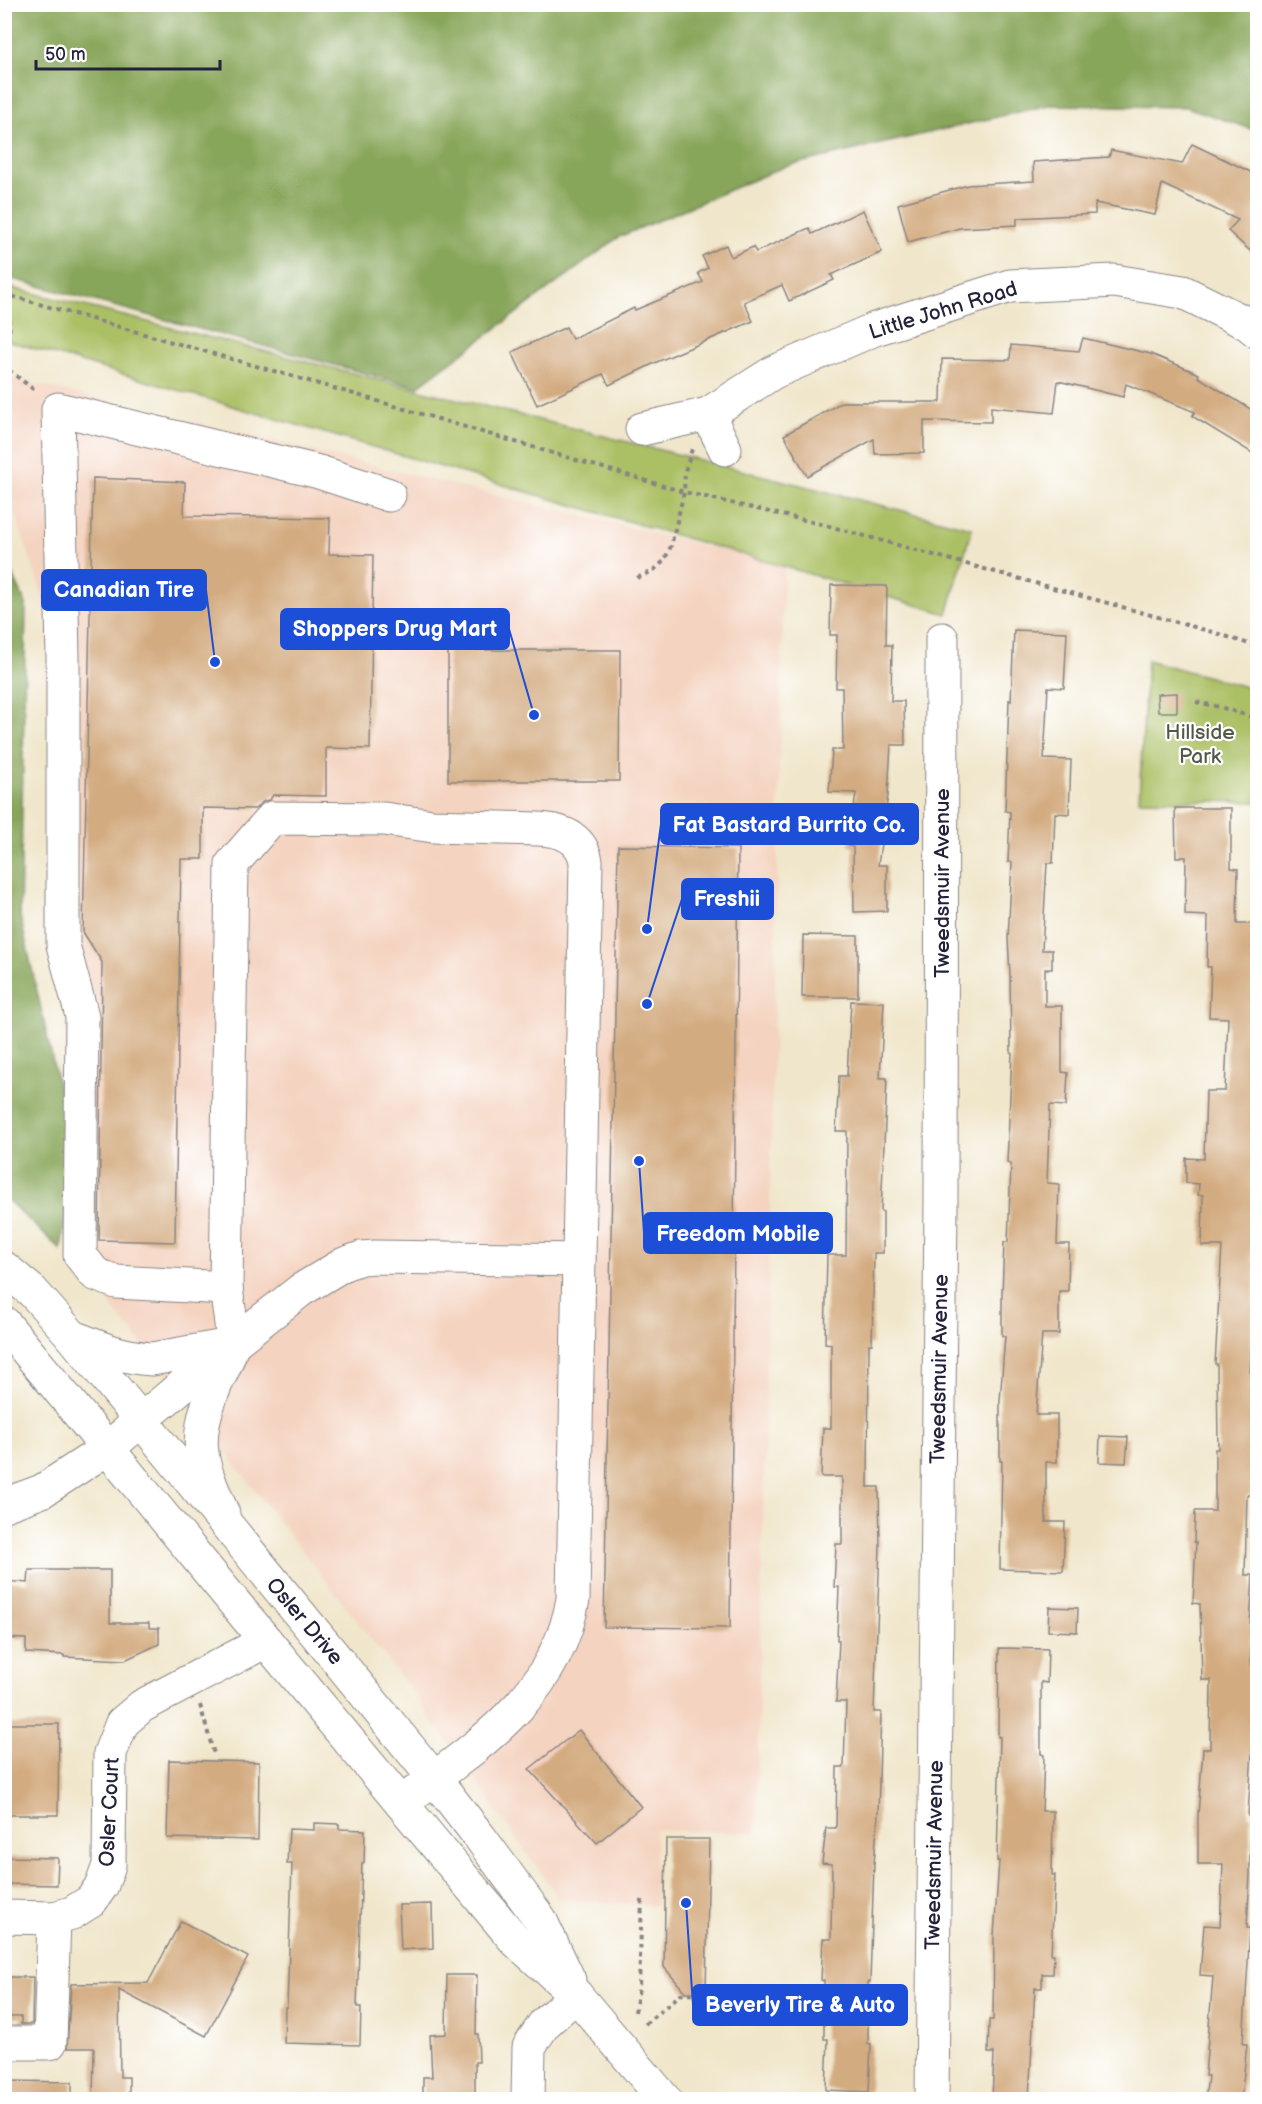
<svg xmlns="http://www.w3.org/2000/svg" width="1262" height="2104" font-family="'Balsamiq Sans',sans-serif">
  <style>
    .built { fill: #f4d3c0 }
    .green { fill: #abc065; stroke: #667150; stroke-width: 1.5 }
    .forest { fill: #88a65a; stroke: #55644a; stroke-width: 1.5 }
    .building { fill: #d3ab80 }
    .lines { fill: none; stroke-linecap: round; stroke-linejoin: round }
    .minor-casing { stroke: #898483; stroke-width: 35 }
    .major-casing { stroke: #898483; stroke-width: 35 }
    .path { stroke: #898483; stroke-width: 4; stroke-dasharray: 4.5 4.5; stroke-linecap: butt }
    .minor { stroke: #fff; stroke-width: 33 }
    .major { stroke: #fff; stroke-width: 33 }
    .labels { text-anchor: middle; stroke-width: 4.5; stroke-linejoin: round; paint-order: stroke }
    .street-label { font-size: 21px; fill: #22223b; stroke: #fff }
    .park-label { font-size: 21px; fill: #52594a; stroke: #fff }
    .leader { fill: none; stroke: #1d4ed8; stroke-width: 2 }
    .callout-dot { fill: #1d4ed8; stroke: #fff; stroke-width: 2 }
    .callout { fill: #1d4ed8; stroke: #1d4ed8; stroke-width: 2 }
    .callout-label { font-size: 22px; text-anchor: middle; font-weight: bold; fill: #fff }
  </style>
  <rect width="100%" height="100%" fill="#fff"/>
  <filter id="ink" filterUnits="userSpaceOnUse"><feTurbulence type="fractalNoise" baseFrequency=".0167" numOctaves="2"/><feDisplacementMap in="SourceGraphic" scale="12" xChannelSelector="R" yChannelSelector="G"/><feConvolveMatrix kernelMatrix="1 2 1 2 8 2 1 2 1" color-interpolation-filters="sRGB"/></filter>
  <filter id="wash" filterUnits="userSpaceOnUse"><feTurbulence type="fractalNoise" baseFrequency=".008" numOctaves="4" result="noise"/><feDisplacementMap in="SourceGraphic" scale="24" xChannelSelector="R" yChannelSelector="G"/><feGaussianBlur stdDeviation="1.35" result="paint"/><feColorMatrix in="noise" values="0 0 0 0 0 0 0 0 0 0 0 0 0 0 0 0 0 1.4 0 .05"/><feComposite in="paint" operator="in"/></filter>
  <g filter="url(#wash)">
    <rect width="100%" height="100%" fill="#f0e6cb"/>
    <polygon class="built" points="4,376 784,565 756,1833 655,1830 656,1906 559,1899 413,1693 75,1259 47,607 5,485"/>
    <g class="green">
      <polygon points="4,286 972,528 947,614 5,340"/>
      <polygon points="1147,660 1257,690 1257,802 1139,800"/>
    </g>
    <g class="forest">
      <polygon points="4,5 1257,5 1257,131 1186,107 1049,105 786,166 619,237 417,387 5,277"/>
      <polygon points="4,555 26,604 20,916 74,1155 61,1250 5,1198"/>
    </g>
    <g id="blocks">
      <g class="building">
        <polygon points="1192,144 1257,175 1257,257 1228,231 1238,220 1162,184 1155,215 1095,203 1095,214 1017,218 1017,225 960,228 908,242 898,204 968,185 1034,181 1033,162 1109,157 1111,150 1182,164"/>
        <polygon points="863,210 882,252 831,275 834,280 789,301 782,285 744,302 753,321 659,361 609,385 603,374 537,405 512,352 566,327 572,339 634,308 635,310 703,282 698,273 708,268 702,256 726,245 731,257 753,247 756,252 809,228 812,234"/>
        <polygon points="1083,338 1151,354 1199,374 1198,377 1257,413 1257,456 1192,416 1195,412 1126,384 1123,397 1058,381 1054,413 991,407 991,422 924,421 924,453 875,454 874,439 807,476 784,435 842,402 941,402 942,359 1010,360 1011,345 1079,351"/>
        <polygon points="93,478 185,482 184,516 330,518 329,554 373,555 370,749 326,748 326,796 273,795 270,800 264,801 255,809 203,808 203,859 181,859 175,1242 99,1240 102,962 83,932"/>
        <polygon points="831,585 887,586 886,645 892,645 891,701 904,701 905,745 891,745 888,795 878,865 887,865 887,911 854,912 853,847 849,846 856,793 829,792 832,750 843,750 842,688 836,688 837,635 830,635"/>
        <polygon points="1014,630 1067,632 1064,688 1048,687 1044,759 1071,760 1069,814 1055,813 1053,863 1047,863 1042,950 1052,950 1052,969 1045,969 1045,1006 1062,1006 1062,1072 1068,1073 1066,1106 1050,1105 1047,1183 1059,1184 1057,1244 1069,1244 1068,1291 1059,1291 1059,1334 1042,1334 1036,1415 1057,1415 1057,1462 1046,1462 1046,1522 1065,1522 1063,1571 1000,1569 1002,1461 1000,1461 1000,1401 1005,1336 1002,1336 1002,1294 1004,1242 1008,1242 1011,1164 1007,1163 1012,1053 1011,1053 1010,975 1008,939 1012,862 1008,862 1010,812 1005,811 1009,700 1011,701"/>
        <polygon points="448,650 620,650 619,781 448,781"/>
        <polygon points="1177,693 1177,712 1158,712 1157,694"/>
        <polygon points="1175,808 1231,808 1231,868 1238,869 1237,924 1257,924 1257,1137 1255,1137 1252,1261 1256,1261 1250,1372 1254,1372 1254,1421 1252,1495 1247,1495 1245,1575 1253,1575 1250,1625 1252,1685 1256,1685 1255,1735 1253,1735 1248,1816 1250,1816 1250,1873 1247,1928 1250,1928 1243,2044 1247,2044 1241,2100 1205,2100 1208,2076 1205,2076 1213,1976 1200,1975 1204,1925 1220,1926 1223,1864 1198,1864 1198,1815 1203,1749 1210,1749 1211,1680 1202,1680 1200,1604 1193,1603 1196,1542 1194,1542 1195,1511 1215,1511 1215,1449 1218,1449 1217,1364 1215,1364 1222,1246 1202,1246 1203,1195 1198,1195 1199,1184 1186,1183 1186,1158 1204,1159 1206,1091 1225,1091 1228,1018 1209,1017 1211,967 1207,967 1208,916 1185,915 1186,857 1176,857"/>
        <polygon points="618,846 738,848 730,1628 604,1627"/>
        <polygon points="803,935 858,936 858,997 802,997"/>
        <polygon points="851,1001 884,1002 880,1078 887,1078 881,1212 883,1212 883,1253 874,1253 872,1344 869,1344 868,1487 879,1487 880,1546 874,1712 881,1712 878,1814 874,1864 870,1982 868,1982 868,2044 871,2044 869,2092 826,2090 828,2039 824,2039 824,1981 821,1980 823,1939 831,1939 832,1864 822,1863 826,1828 836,1828 837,1767 844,1767 846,1702 836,1702 839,1640 837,1640 839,1587 834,1587 836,1544 842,1544 842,1477 821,1477 823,1428 831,1428 831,1344 825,1343 827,1255 846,1255 847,1131 836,1131 839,1076 847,1076"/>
        <polygon points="1100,1436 1128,1437 1126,1463 1099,1462"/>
        <polygon points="29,1570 110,1570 110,1623 149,1623 149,1628 159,1628 159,1644 125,1660 64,1657 64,1655 26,1653 26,1639 4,1638 4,1581 28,1583"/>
        <polygon points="1049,1607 1078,1608 1077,1632 1048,1631"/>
        <polygon points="999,1648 1048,1649 1047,1683 1041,1682 1041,1754 1044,1755 1042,1811 1053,1811 1052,1875 1055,1875 1051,1954 1054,1954 1053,1974 1042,1974 1042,1988 1035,1988 1029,2100 992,2100 994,2053 988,2053 989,2020 993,2020 994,1936 999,1861 997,1861 1000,1737 998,1737"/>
        <polygon points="4,1724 59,1724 58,1815 4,1815"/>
        <polygon points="579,1730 641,1807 597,1843 529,1769"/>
        <polygon points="169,1760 259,1762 258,1840 167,1838"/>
        <polygon points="314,1823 339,1824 339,1829 365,1830 364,1863 362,1863 357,2007 361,2007 360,2045 284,2043 285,2007 287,2007 292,1864 287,1864 289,1829 314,1830"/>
        <polygon points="666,1839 709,1839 706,1992 685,1992 664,1967"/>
        <polygon points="4,1857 58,1858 57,1885 4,1884"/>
        <polygon points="432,1904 433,1948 401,1950 399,1905"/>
        <polygon points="181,1921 248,1957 206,2036 119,1990 120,2077 129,2077 129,2100 93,2100 94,2048 67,2048 71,1984 148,1983"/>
        <polygon points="447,1975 477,1975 476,2034 478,2034 479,2062 475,2062 475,2100 423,2100 423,2077 432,2077 430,2035 446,2034"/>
        <polygon points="4,1977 33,1977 32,2024 21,2024 21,2017 4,2017"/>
        <polygon points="8,2081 72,2082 72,2100 8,2100"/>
      </g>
    </g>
  </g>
  <g filter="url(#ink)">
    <use href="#blocks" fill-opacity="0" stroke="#898483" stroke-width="1.5"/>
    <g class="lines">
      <defs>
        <g id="minor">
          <polyline points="708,414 725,449"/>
          <polyline points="642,429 708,414 774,372 875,329 1010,286 1114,281 1183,292 1248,324 1258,332"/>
          <polyline points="226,1288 116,1282 95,1274 80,1255 82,1016 63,945 63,658 58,409 319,472 389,495"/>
          <path d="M72,1336C99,1348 121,1357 152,1359L230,1345"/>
          <polyline points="4,1505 42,1491 108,1448 232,1344 301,1290 344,1264 361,1258 375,1257 579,1260"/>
          <path d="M223,1514C200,1461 192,1442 215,1386C220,1375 231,1355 232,1343C233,1327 228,1305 226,1288L232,864L272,818L384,819L433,826L538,829C561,830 581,836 586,861L573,1599C557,1697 474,1748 401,1803"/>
          <polyline points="4,1917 54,1918 72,1913 91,1901 102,1885 109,1865 110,1753 122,1723 142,1706 266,1641"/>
          <polyline points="4,2043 50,2043 54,1918"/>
          <polyline points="528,2100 529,2047 544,2024 576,1995"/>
          <polyline points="932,2100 941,1203 942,639"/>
        </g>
        <g id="major">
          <polyline points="4,1268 33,1292 72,1336 434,1778 479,1836 540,1919 569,1980"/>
          <polyline points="4,1323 266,1641 515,1940 576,1995 665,2100"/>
        </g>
      </defs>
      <use href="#minor" class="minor-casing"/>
      <use href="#major" class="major-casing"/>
      <g class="path">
        <polyline points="4,294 354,394 684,492 825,525 1216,633 1258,647"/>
        <polyline points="4,310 10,323 6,368 37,392"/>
        <polyline points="637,578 653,571 664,561 671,546 684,492 685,471 692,449"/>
        <polyline points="1196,702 1220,707 1258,719"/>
        <polyline points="200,1705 214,1754"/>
        <polyline points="635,2012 639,1987 642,1899"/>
        <polyline points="645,2024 681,1994 721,1996"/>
      </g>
      <use href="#minor" class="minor"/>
      <use href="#major" class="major"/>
    </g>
  </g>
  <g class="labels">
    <g class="street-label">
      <text transform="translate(943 310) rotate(-17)" y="7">Little John Road</text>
      <text transform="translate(942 883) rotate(-90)" y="7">Tweedsmuir Avenue</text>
      <text transform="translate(939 1369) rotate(-89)" y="7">Tweedsmuir Avenue</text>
      <text transform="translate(305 1621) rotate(50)" y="7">Osler Drive</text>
      <text transform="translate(109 1812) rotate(-87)" y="7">Osler Court</text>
      <text transform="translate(934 1855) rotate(-89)" y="7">Tweedsmuir Avenue</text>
    </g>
    <g class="park-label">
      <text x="1200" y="739">Hillside<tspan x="1200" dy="24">Park</tspan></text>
    </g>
  </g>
  <path class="leader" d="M215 662L206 590M534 715L509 629M647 929L661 824M647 1004L682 899M639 1161L644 1233M686 1903L693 2005"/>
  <g class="callout-dot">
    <circle cx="215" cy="662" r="6"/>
    <circle cx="534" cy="715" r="6"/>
    <circle cx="647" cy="929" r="6"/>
    <circle cx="647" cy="1004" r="6"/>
    <circle cx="639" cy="1161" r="6"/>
    <circle cx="686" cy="1903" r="6"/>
  </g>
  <g class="callout">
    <rect x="42" y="570" width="164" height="40" rx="6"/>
    <rect x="281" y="609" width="228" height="40" rx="6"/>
    <rect x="661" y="804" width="257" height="40" rx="6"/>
    <rect x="682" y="879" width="91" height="40" rx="6"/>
    <rect x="644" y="1213" width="188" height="40" rx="6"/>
    <rect x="693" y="1985" width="214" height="40" rx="6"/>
  </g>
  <g class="callout-label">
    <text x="124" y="597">Canadian Tire</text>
    <text x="395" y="636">Shoppers Drug Mart</text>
    <text x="789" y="832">Fat Bastard Burrito Co.</text>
    <text x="727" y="906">Freshii</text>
    <text x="738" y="1241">Freedom Mobile</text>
    <text x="800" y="2012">Beverly Tire &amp; Auto</text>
  </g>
  <rect width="1262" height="2104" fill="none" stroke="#fff" stroke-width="24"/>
  <path d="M36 60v9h184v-9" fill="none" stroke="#22223b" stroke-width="3"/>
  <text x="45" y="60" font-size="18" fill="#22223b" stroke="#ffffff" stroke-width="4.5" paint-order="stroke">50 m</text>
</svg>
